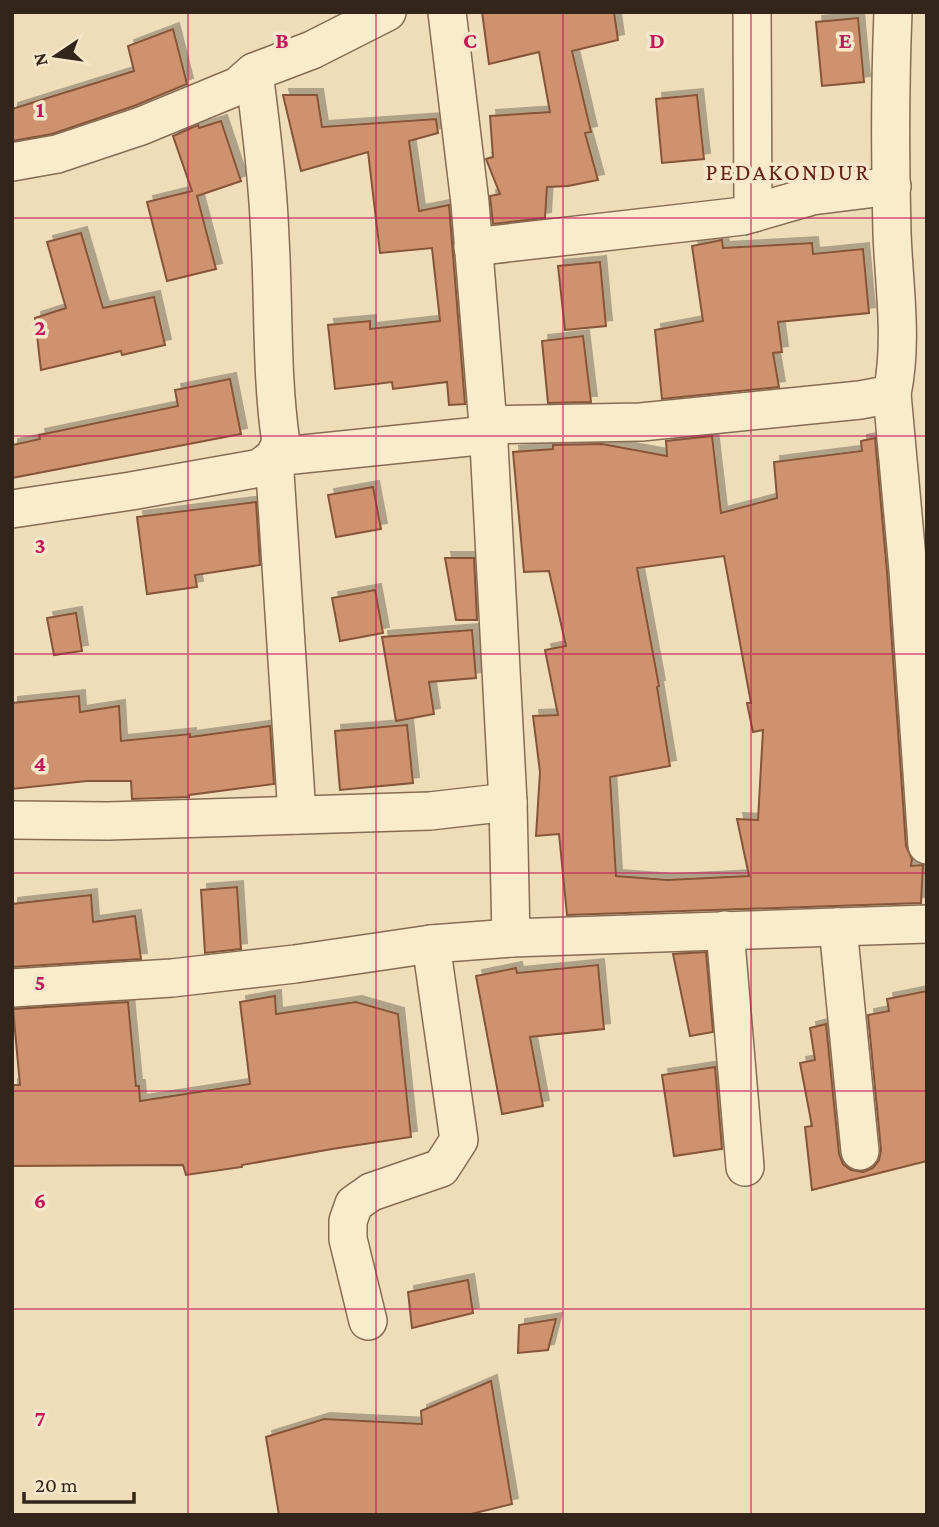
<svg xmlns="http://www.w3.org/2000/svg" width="939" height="1527" font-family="'Crimson Pro',serif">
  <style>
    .building { fill: #cf926e; stroke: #865439; stroke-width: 2; fill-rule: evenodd; filter: url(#shadow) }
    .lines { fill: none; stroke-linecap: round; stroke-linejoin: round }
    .minor-casing { stroke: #866c54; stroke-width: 40 }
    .minor { stroke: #faebcd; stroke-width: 37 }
    .grid { fill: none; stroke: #c2185b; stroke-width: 2; stroke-opacity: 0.55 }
    .labels { text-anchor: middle; stroke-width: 7; stroke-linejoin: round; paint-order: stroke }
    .quarter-label { font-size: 24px; letter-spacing: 2px; fill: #632418; stroke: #f6e7ca }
    .grid-label { font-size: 23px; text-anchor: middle; font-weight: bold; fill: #c2185b; stroke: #f6e7ca; stroke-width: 7; stroke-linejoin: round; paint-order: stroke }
  </style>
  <defs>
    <filter id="shadow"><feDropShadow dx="6" dy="-6" stdDeviation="0" flood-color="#0004"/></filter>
  </defs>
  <rect width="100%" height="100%" fill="#efddba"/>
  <g class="building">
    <polygon points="482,12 614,12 618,40 572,51 591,132 585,133 598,180 568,186 547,187 545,218 493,224 490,196 500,194 486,159 493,157 490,116 550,112 539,52 489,64"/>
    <polygon points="858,18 864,82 822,86 816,22"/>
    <polygon points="173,29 187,84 134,106 52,134 12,141 12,109 134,71 128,46"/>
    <polygon points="283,95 317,95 322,127 436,119 438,133 409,141 419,211 449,205 465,404 449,405 447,382 393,389 392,382 335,389 328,325 370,321 370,329 440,321 432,248 380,253 368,152 301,171"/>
    <polygon points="697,95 704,159 662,163 656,99"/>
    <polygon points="221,121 241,181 197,196 216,269 167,281 147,202 192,191 173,136 198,125 199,128"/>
    <polygon points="81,233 103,308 154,297 165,345 122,355 121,351 41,370 35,318 66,308 47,242"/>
    <polygon points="722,240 723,248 812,243 813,254 863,249 869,313 778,322 782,352 773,353 779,387 662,399 655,330 703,321 692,246"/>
    <polygon points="600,262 606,326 565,330 558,266"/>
    <polygon points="583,336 591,402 548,403 542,341"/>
    <polygon points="230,379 241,434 12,478 12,445 40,439 39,435 178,406 175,390"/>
    <path d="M712,436L721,513L777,498L774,462L862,451L861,441L875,438L887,572L906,846L912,859L911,866L923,865L921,903L567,915L559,834L536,836L540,772L533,716L558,715L545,650L566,646L549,571L524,572L513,452L553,449V445L602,444L667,456L666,441ZM724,556L751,703H747L753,732L763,730L758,820L737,819L749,876L667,880L616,876L610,777L670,766L657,687L659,686L637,568Z"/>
    <polygon points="373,487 381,529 336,537 328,495"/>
    <polygon points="256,502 260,565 195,575 197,587 147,594 137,517"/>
    <polygon points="445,558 474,558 477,620 456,620"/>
    <polygon points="375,590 383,633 340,641 332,598"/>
    <polygon points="76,613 82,651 54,655 47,618"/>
    <polygon points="472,630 476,678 429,682 434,714 396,721 382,637"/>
    <polygon points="79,696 80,712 119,706 121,741 190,734 190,737 270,726 274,784 189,795 189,797 132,799 131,781 87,781 12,789 12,703"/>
    <polygon points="407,725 413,783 340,790 335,731"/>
    <polygon points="237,887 241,949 205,953 201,890"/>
    <polygon points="91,895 93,922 135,916 141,959 12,967 12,904"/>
    <polygon points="706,952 713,1032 690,1036 673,954"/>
    <polygon points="598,965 604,1029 530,1037 543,1106 502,1114 476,976 516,968 517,973"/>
    <polygon points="927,991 927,1161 812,1190 805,1127 812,1126 800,1063 815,1060 810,1028 826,1024 839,1154 843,1164 851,1170 863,1172 873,1168 879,1160 881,1150 868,1015 889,1011 887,999"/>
    <polygon points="275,996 276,1014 356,1002 398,1014 411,1137 332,1149 242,1165 242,1167 186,1175 183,1165 12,1166 12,1085 20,1085 13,1009 128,1002 136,1086 139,1086 140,1101 250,1084 240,1002"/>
    <polygon points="715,1067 722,1149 674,1156 662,1075"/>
    <polygon points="468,1280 473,1313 412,1328 408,1292"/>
    <polygon points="556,1319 548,1350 518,1353 519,1325"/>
    <polygon points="491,1381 512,1504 467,1515 279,1515 266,1437 324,1419 422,1424 421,1411"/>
  </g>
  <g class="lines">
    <defs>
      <g id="minor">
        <polyline points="447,12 470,203 488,425 508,802 511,938"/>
        <polyline points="752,12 753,213"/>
        <polyline points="12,162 57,154 141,126 238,86 254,72 312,50 387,12"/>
        <polyline points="473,247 743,216 812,196 892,186"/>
        <polyline points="892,394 908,570 927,845"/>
        <path d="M488,425L641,422L860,400L892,394C903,340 894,287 892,233C890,159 890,86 893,12"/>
        <path d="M12,509L131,491L260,468L274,457L281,443C271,376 274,306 270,238C268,183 261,127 254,72"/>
        <polyline points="297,815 274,457 488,435"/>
        <polyline points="12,820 108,821 430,811 508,802"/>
        <polyline points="838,927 860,1151"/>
        <polyline points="725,930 745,1167"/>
        <polyline points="12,988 172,978 295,964 431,944 511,938 927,924"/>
        <polyline points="368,1321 348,1239 348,1221 354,1204 371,1192 441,1168 459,1140 431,944"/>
      </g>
    </defs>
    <use href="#minor" class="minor-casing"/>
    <use href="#minor" class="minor"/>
  </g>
  <path class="grid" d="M188,12V1515M376,12V1515M563,12V1515M751,12V1515M12,218H927M12,436H927M12,654H927M12,873H927M12,1091H927M12,1309H927"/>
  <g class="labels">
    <g class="quarter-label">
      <text x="788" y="180">PEDAKONDUR</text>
    </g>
  </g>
  <g class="grid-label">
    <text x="282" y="48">B</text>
    <text x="470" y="48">C</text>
    <text x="657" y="48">D</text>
    <text x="845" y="48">E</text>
    <text x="40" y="117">1</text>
    <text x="40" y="335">2</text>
    <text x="40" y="553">3</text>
    <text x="40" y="771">4</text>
    <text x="40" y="990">5</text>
    <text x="40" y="1208">6</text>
    <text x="40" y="1426">7</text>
  </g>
  <rect width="939" height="1527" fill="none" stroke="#34251a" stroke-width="28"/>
  <g transform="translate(56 56) rotate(257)" stroke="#f6e7ca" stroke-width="5" paint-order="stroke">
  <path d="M0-5L12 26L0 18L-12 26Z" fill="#34251a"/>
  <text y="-10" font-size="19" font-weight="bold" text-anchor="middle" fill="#34251a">N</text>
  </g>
  <path d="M24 1492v10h110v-10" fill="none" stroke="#34251a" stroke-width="3.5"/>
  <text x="35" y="1492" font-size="21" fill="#34251a" stroke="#f6e7ca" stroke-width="5" paint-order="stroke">20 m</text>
</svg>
